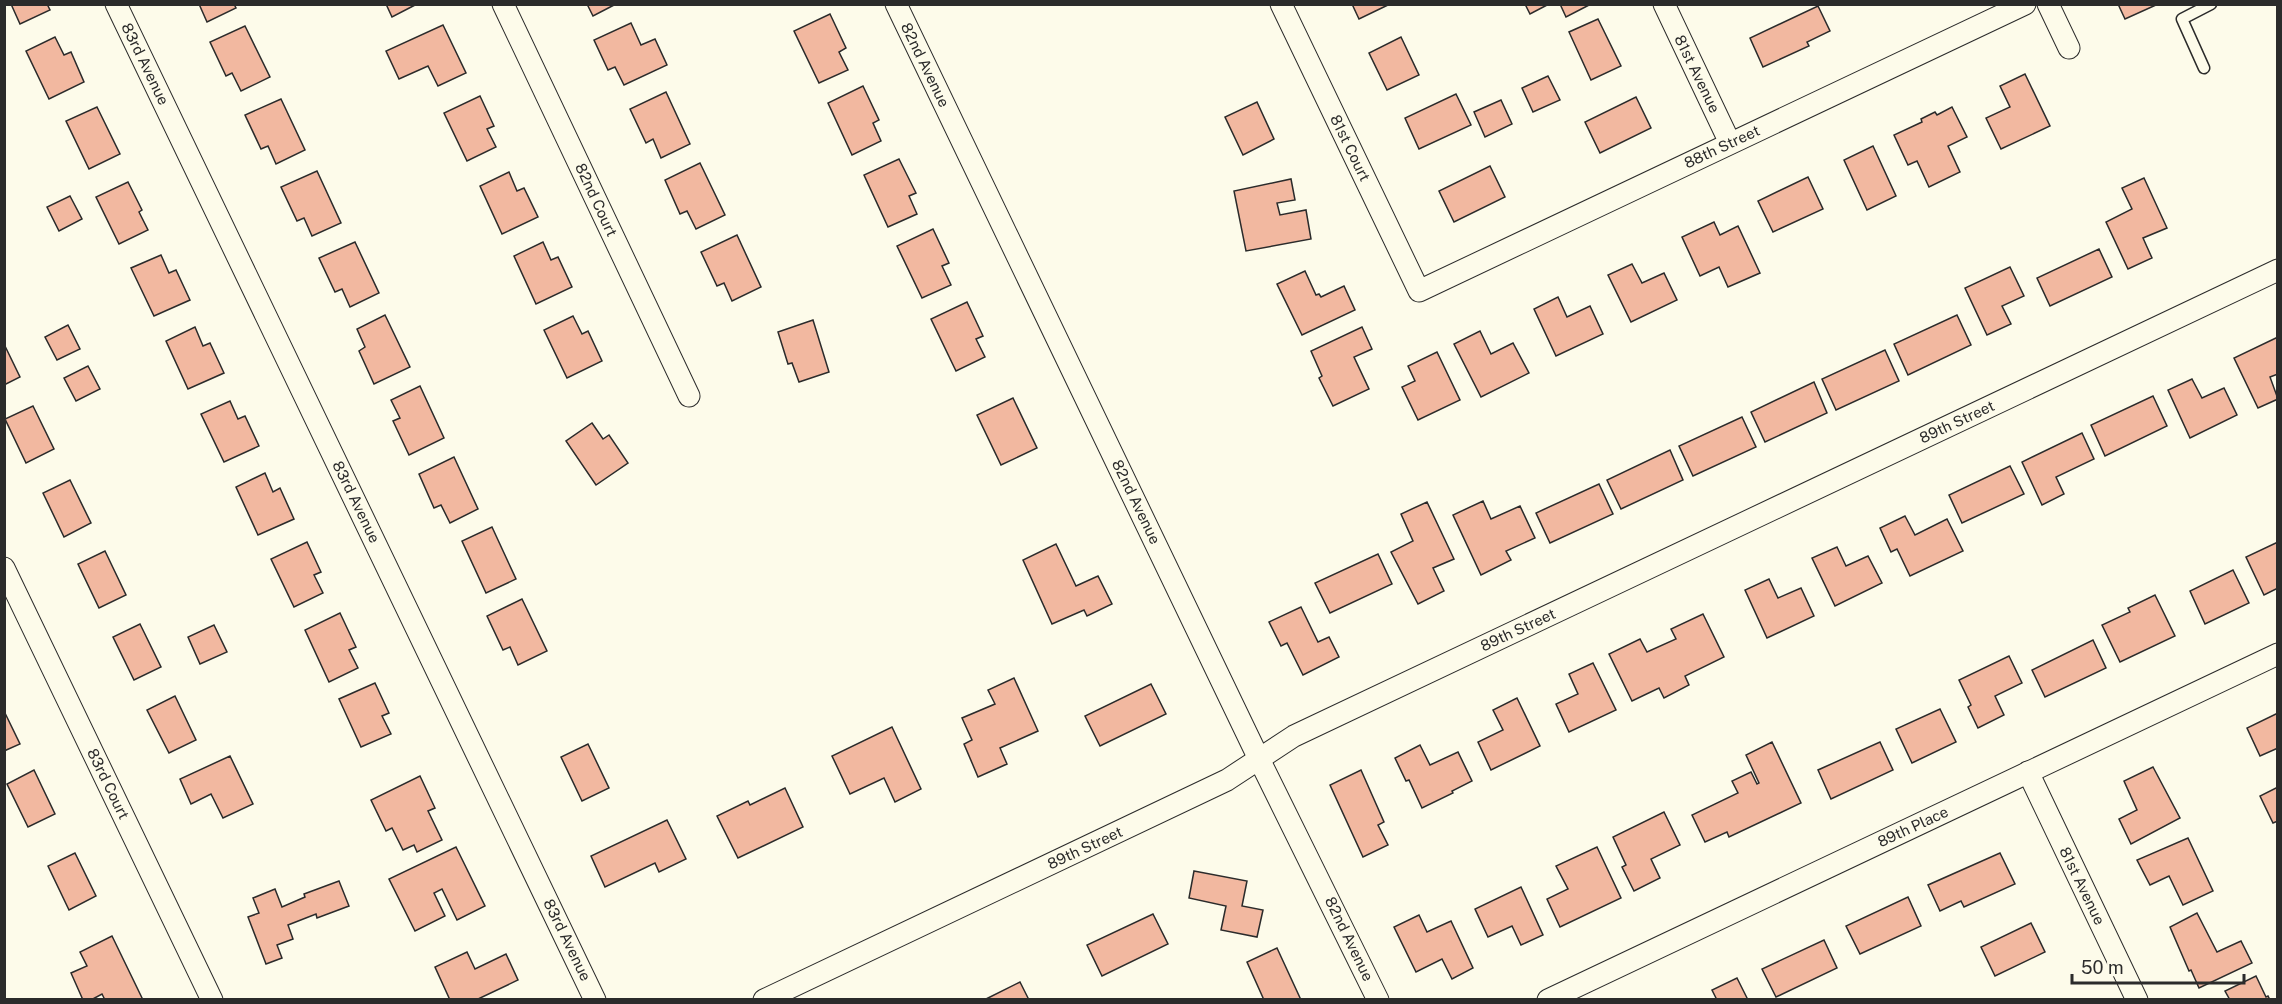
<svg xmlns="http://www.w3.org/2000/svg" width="2282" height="1004" font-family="'Public Sans',sans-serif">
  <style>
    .building { fill: #f2b8a0; stroke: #2b2b2b; stroke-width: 1.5 }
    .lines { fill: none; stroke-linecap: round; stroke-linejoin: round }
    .lane-casing { stroke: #2b2b2b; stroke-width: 13 }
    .street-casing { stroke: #2b2b2b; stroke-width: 23 }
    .lane { stroke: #fdfbea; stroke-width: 10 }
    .street { stroke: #fdfbea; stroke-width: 21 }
    .labels { text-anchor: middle; stroke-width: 4.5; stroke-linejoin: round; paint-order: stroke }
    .street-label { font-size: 15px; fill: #2b2b2b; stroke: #fdfbea }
  </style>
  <rect width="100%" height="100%" fill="#fdfbea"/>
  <g class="building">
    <polygon points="11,4 47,4 50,10 20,24"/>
    <polygon points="199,4 234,4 236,8 207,22"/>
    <polygon points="386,4 417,4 392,17"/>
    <polygon points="587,4 616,4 593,16"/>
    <polygon points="1352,4 1390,4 1359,19"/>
    <polygon points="1525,4 1549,4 1530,14"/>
    <polygon points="1560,4 1591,4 1566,17"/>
    <polygon points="2118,4 2156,4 2156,5 2125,19"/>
    <polygon points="1818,6 1830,31 1807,42 1809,46 1763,67 1750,38"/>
    <polygon points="830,14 846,48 839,52 848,70 819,83 794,31"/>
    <polygon points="1598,19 1621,66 1591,80 1569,32"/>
    <polygon points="631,23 641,45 655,39 667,65 624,85 615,67 608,70 594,40"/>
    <polygon points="443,25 466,73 438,86 428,66 399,79 386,51"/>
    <polygon points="245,26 270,77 241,91 232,73 226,76 210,42"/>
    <polygon points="55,37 64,55 71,52 84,82 49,99 26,51"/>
    <polygon points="1401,37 1419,75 1387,90 1369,53"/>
    <polygon points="2025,74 2050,126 2001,149 1986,118 2010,107 2000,86"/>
    <polygon points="1548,76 1560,100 1533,112 1522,88"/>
    <polygon points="863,86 879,120 873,123 881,141 852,155 828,103"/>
    <polygon points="666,92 690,144 661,158 653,139 646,143 630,109"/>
    <polygon points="1456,94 1471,125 1419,149 1405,118"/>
    <polygon points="480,96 494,126 487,129 496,147 467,161 444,113"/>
    <polygon points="1636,97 1651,128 1600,153 1585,122"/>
    <polygon points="281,99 305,150 276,164 268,146 261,149 245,115"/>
    <polygon points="1501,100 1512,124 1485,137 1474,112"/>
    <polygon points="1257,102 1274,139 1243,155 1225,117"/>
    <polygon points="97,107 120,154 89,169 66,121"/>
    <polygon points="1952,107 1967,137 1948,146 1960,172 1929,187 1917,161 1908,165 1894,135 1922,122 1921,119 1935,112 1937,115"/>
    <polygon points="1873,146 1896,196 1867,210 1844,160"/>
    <polygon points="899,159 916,193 909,196 917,214 888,227 864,175"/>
    <polygon points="700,163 725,215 696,229 687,211 680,214 665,180"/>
    <polygon points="1490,166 1505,197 1454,222 1439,191"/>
    <polygon points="317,171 341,223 312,236 304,218 297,221 281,187"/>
    <polygon points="509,172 517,191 524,188 538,217 502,234 480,186"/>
    <polygon points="1808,177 1823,209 1773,232 1758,201"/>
    <polygon points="2144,178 2167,228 2143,238 2152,258 2128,269 2106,222 2132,209 2122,188"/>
    <polygon points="1291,179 1295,200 1277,203 1280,215 1306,210 1311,239 1246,251 1234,191"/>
    <polygon points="128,182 142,210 139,212 148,230 119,244 96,197"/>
    <polygon points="70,196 82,219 59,231 47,207"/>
    <polygon points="1714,222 1720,235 1738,226 1760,273 1728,287 1719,267 1700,276 1682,237"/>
    <polygon points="933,229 949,263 942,266 951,285 922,298 897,246"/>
    <polygon points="737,235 761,287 732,301 724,283 717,286 701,252"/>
    <polygon points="355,242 379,293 350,307 342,289 335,292 319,258"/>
    <polygon points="543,242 551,260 558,257 572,287 536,304 514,256"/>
    <polygon points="2099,249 2112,277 2050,306 2037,278"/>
    <polygon points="161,255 169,273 176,270 190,300 154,316 131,268"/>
    <polygon points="1632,264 1642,283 1664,273 1677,300 1631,322 1608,275"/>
    <polygon points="2010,267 2024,296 2002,306 2011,324 1987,335 1965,288"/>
    <polygon points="1305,271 1316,295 1319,294 1321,297 1344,286 1355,310 1302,335 1277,284"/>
    <polygon points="1558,297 1567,317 1590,306 1603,334 1556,356 1534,309"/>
    <polygon points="967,302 983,336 976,339 985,357 956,371 931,319"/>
    <polygon points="385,315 410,367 374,384 359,351 365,347 357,329"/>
    <polygon points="1957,315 1971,345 1908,375 1894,344"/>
    <polygon points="573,316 582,334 588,331 602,361 567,378 544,330"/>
    <polygon points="813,320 829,372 799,382 792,363 788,364 778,332"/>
    <polygon points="68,325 80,349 57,360 45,337"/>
    <polygon points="195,327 203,346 210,343 224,373 188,389 166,341"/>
    <polygon points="1362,327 1372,349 1354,357 1369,389 1333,406 1319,378 1322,376 1311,351"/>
    <polygon points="1480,331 1491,354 1513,343 1529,373 1481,397 1454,344"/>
    <polygon points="2278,337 2278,374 2270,377 2278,399 2258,408 2234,358"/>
    <polygon points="4,344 20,377 4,385"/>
    <polygon points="1885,350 1899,381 1836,410 1822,379"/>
    <polygon points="1437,352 1460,400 1418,420 1402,387 1415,381 1408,366"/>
    <polygon points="88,366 100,389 76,401 64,378"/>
    <polygon points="2192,379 2202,398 2224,388 2237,415 2190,438 2168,390"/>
    <polygon points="1814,382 1827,413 1765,442 1751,412"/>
    <polygon points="420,386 444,438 409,455 393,421 400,418 391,400"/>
    <polygon points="2153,396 2167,426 2105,456 2091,425"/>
    <polygon points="1013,398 1037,448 1001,465 977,415"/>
    <polygon points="230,401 238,419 245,416 259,446 224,462 201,414"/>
    <polygon points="33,406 54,449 26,463 5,419"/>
    <polygon points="1742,417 1756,447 1693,476 1679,446"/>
    <polygon points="592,423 603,439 609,435 628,463 596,485 566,441"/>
    <polygon points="2082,433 2094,459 2056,477 2064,494 2042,505 2022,462"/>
    <polygon points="1670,450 1683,480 1621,509 1607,480"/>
    <polygon points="454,457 478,509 450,523 441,505 434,508 419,474"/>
    <polygon points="2010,466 2024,494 1962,523 1949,495"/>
    <polygon points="265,473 273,492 280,488 294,519 258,535 236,487"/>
    <polygon points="70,480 91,523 64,537 43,493"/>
    <polygon points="1599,484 1613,514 1550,543 1536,513"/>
    <polygon points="1483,501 1491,519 1520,506 1535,538 1506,551 1511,560 1481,575 1453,515"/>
    <polygon points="1427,502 1454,559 1433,568 1444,591 1418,604 1391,552 1413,541 1401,514"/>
    <polygon points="1905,516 1915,535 1947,519 1963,551 1910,576 1897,549 1891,552 1880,528"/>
    <polygon points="492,527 516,579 486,593 462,541"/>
    <polygon points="307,542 321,572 314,575 323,593 294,607 271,559"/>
    <polygon points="2278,542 2278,588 2264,595 2246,557"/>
    <polygon points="1056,544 1076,586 1098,576 1112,604 1087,616 1084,610 1052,624 1023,560"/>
    <polygon points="1837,547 1846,566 1868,556 1882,583 1835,606 1812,558"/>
    <polygon points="105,551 126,595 99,608 78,564"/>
    <polygon points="1378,554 1392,584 1330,613 1315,583"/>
    <polygon points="2233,570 2249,603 2205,624 2190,591"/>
    <polygon points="1769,579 1778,598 1801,588 1814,616 1767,638 1745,590"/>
    <polygon points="2155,595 2175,636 2120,662 2102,625 2130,612 2128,608"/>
    <polygon points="522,599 547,651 518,665 510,647 503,650 487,616"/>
    <polygon points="1301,607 1318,642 1329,637 1339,657 1303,675 1287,643 1281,646 1269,622"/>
    <polygon points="340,613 356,647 349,650 358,668 329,682 305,630"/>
    <polygon points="1703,614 1724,657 1685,676 1689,685 1664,698 1659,688 1632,701 1609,654 1640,639 1647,652 1676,639 1671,629"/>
    <polygon points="140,624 161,667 134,680 113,637"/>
    <polygon points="214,625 227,652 200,664 188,637"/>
    <polygon points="2093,640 2106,668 2045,697 2032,670"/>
    <polygon points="2009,656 2022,683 1995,696 2004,715 1978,728 1968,707 1971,705 1959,680"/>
    <polygon points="1593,663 1616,710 1569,732 1556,704 1578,694 1569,674"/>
    <polygon points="1014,678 1038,731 1000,748 1007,764 978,777 964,744 972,740 962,718 995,704 988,690"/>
    <polygon points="375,683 389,713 382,716 391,734 361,747 339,699"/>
    <polygon points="1151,684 1166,714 1100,746 1085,716"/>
    <polygon points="175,696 196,740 169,753 147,710"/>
    <polygon points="1517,698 1540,746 1491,770 1478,742 1503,730 1493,710"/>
    <polygon points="1940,709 1956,742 1912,763 1896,729"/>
    <polygon points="4,711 20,744 4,751"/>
    <polygon points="2278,713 2278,748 2260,756 2247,728"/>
    <polygon points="892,727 921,789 895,802 884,778 850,794 832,756"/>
    <polygon points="1772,742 1801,803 1729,837 1727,832 1705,842 1692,815 1738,793 1732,781 1751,772 1757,784 1759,783 1746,755"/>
    <polygon points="1880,742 1893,770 1831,799 1818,770"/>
    <polygon points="588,744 609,788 582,801 561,757"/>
    <polygon points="1420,745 1430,765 1458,752 1472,781 1452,791 1453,793 1422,808 1409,780 1406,781 1395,758"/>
    <polygon points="230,756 253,804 223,818 211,794 191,804 180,779"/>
    <polygon points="2153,767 2180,818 2131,844 2119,819 2137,810 2124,781"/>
    <polygon points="34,770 55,814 28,827 7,784"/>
    <polygon points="1361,770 1384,822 1378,825 1388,845 1363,857 1330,785"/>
    <polygon points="420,776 435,808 428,811 442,840 417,852 414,845 403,850 392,828 386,831 371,800"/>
    <polygon points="2278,787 2278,821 2273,823 2260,796"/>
    <polygon points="785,788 803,827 738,858 717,816 748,801 750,805"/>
    <polygon points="1664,812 1680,845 1651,859 1660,878 1634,891 1622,867 1626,865 1613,837"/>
    <polygon points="667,820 686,859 659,872 655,863 605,887 591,856"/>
    <polygon points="2188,838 2213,891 2183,905 2169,876 2150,885 2137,860"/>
    <polygon points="456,847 485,906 457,920 442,889 434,893 445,916 415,931 389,879"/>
    <polygon points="1597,847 1621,898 1560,927 1547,899 1568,889 1556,866"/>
    <polygon points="75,853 96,896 69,910 48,866"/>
    <polygon points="2000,853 2015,884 1964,907 1961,901 1940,911 1928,885"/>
    <polygon points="1194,871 1247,881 1242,906 1263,910 1257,937 1221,930 1226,906 1189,898"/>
    <polygon points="339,881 349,906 317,918 316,914 288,925 293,939 277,945 282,958 266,964 248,917 259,913 253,898 275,889 282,907 305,897 304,894"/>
    <polygon points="1521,887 1543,935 1521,945 1512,926 1488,937 1475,909"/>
    <polygon points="1908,897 1921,926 1860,954 1846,926"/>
    <polygon points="2197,913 2217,952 2241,941 2252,963 2199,988 2191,970 2189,971 2170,927"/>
    <polygon points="1153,914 1168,944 1102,976 1087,945"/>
    <polygon points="1419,915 1427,932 1451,921 1473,968 1452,979 1442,959 1416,972 1394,927"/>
    <polygon points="2031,923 2045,952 1995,976 1981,947"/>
    <polygon points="112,936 143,1000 105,1000 102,994 91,1000 83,1000 71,973 87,966 80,952"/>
    <polygon points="1824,940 1837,968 1776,997 1762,969"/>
    <polygon points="1277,948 1301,1000 1264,1000 1247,962"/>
    <polygon points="467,952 475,969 506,954 518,980 476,1000 450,1000 435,967"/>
    <polygon points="2256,976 2266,997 2268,996 2270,1000 2230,1000 2225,991"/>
    <polygon points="1737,978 1748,1000 1717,1000 1712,990"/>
    <polygon points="1020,982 1029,1000 984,1000"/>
  </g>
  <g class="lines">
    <defs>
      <polyline id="lane" points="2204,68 2182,19 2211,4"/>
      <g id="street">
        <polyline points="116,4 595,1000"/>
        <polyline points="503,4 689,396"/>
        <polyline points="896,4 1259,759 1378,1000"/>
        <polyline points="1281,4 1419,291 2025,4"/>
        <polyline points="1664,4 1730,143"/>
        <polyline points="2048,4 2069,48"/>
        <polyline points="4,568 212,1000"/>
        <polyline points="2028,772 2137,1000"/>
        <polyline points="764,1000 1227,780 1294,736 2278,270"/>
        <polyline points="1548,1000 2278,654"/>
      </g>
    </defs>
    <use href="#lane" class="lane-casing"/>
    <use href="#street" class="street-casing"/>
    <use href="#lane" class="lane"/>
    <use href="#street" class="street"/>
  </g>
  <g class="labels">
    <g class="street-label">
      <text transform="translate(145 64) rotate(64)" y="5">83rd Avenue</text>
      <text transform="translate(925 65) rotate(64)" y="5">82nd Avenue</text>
      <text transform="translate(1697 74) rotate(64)" y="5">81st Avenue</text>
      <text transform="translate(1722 147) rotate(-25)" y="5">88th Street</text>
      <text transform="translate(1350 148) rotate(64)" y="5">81st Court</text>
      <text transform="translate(596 200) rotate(65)" y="5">82nd Court</text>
      <text transform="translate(1957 422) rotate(-25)" y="5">89th Street</text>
      <text transform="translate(356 502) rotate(64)" y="5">83rd Avenue</text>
      <text transform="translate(1136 502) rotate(64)" y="5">82nd Avenue</text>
      <text transform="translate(1518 630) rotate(-25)" y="5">89th Street</text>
      <text transform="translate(108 784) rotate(64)" y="5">83rd Court</text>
      <text transform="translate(1913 827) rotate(-25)" y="5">89th Place</text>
      <text transform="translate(1085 848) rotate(-25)" y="5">89th Street</text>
      <text transform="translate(2082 886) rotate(64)" y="5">81st Avenue</text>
      <text transform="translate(1349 939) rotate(64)" y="5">82nd Avenue</text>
      <text transform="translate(567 940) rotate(64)" y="5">83rd Avenue</text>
    </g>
  </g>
  <rect width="2282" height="1004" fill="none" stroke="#2b2b2b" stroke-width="12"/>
  <path d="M2072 974v9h172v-9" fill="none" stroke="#2b2b2b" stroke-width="3"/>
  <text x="2081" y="974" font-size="18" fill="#2b2b2b" stroke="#fdfbea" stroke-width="4.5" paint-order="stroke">50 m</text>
</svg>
